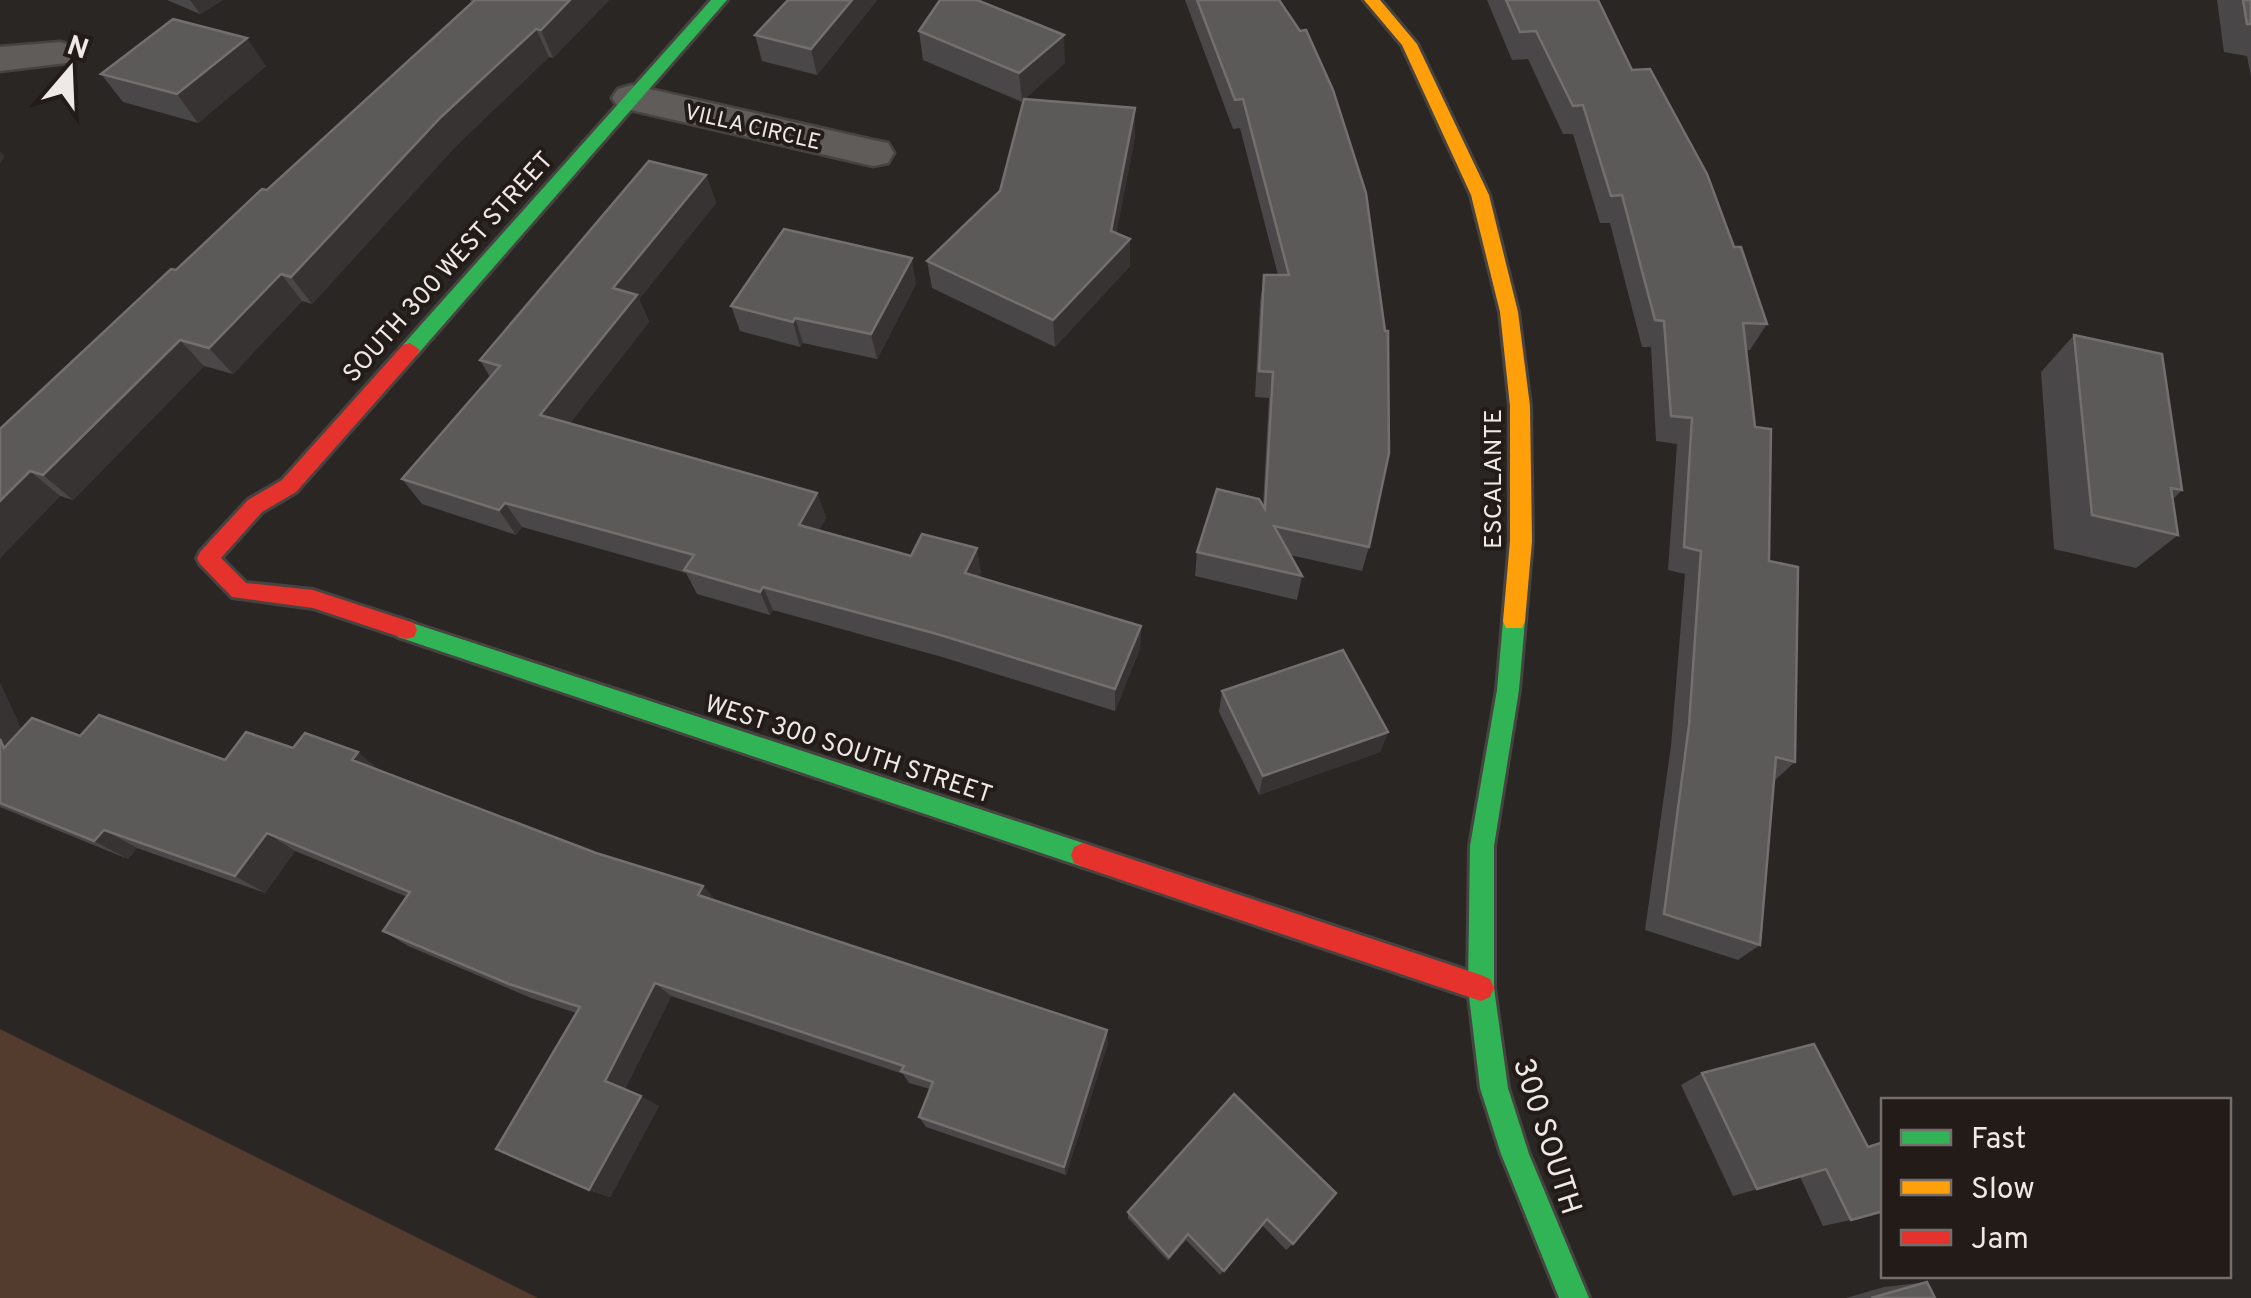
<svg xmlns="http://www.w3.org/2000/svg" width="2251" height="1298" font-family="Overpass,sans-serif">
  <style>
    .green { fill: #533c2d }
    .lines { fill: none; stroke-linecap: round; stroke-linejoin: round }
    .street-casing { stroke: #464340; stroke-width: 5 }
    .fast-casing { stroke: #464340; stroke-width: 6 }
    .slow-casing { stroke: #464340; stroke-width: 6 }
    .jam-casing { stroke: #464340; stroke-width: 6 }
    .street { fill: #5f5c5a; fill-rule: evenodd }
    .fast { fill: #30b455; fill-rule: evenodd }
    .slow { fill: #ff9f0a; fill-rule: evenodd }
    .jam { fill: #e5322d; fill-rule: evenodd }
    .wall { fill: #4a4748 }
    .shaded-wall { fill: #363332 }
    .building { fill: #5c5959; stroke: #736f6f; stroke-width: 2.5 }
    .labels { text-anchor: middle; stroke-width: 8; stroke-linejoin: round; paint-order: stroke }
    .far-street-label { font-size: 22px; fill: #eee9e6; stroke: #221b17 }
    .street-label { font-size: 25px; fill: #eee9e6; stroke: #221b17 }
    .near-street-label { font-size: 30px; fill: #eee9e6; stroke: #221b17 }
  </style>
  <rect width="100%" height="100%" fill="#292624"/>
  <polygon class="green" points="0,1029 538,1298 0,1298"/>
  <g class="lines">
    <defs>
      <g id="street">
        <polygon points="60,42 74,46 79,54 74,62 0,71 0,47"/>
        <polygon points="632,85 873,140 888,143 894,153 888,163 873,166 618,107 612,98 618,89"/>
      </g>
      <g id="fast">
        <polygon points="711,0 727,0 417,355 403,355 403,345"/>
        <polygon points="1514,612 1522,614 1525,621 1519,690 1494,846 1494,988 1508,1088 1529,1154 1589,1298 1559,1298 1501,1154 1480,1088 1468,988 1470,846 1497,690 1503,621 1506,614"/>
        <polygon points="406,621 1083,843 1092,847 1095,855 1092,863 1083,867 398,637 395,630 398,623"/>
      </g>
      <polygon id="slow" points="1364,0 1380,0 1417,44 1489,195 1518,312 1530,406 1532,541 1525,621 1522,628 1506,628 1503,621 1510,541 1510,406 1500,312 1471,195 1402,45"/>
      <g id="jam">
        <polygon points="410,343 420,350 417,355 296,492 262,512 221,558 246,583 313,590 414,623 417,630 414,637 406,639 313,608 232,597 200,564 197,558 200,552 248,500 282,480 403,345"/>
        <polygon points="1083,843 1481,975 1490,979 1494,988 1490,997 1481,1001 1083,867 1074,863 1071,855 1074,847"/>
      </g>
    </defs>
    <use href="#street" class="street-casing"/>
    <use href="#fast" class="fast-casing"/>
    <use href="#slow" class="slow-casing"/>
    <use href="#jam" class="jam-casing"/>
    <use href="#street" class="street"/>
    <use href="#fast" class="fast"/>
    <use href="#slow" class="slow"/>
    <use href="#jam" class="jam"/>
  </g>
  <g class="wall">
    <polygon points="167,0 223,0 200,14"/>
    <polygon points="470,0 609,0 553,58 549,57 457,145 312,304 302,301 233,374 204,366 73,500 60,496 0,558 0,429 267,190 472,3"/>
    <polygon points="788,0 877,0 817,75 762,61 755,35"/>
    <polygon points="1185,0 1279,0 1369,547 1362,571 1290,555 1302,576 1297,600 1195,576 1197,552 1263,505 1269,398 1255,397 1260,302 1264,275 1278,275 1240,128 1233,129"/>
    <polygon points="1487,0 1598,0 1632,70 1734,247 1767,324 1750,350 1746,350 1769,561 1795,762 1774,781 1760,945 1738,960 1645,930 1671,746 1685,574 1668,570 1677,444 1656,441 1651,347 1642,347 1610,223 1600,223 1573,134 1563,134 1528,59 1512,60"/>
    <polygon points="2217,0 2251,0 2251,77 2247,56 2224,52"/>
    <polygon points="919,31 1065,63 1024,99 1135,136 1116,233 1130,239 1130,266 1055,347 932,288 927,261 1000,191 1024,100 1022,102 923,60"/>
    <polygon points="266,66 198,123 123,102 101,74"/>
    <polygon points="706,175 716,203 639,299 649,322 570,423 817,493 826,518 819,530 911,556 981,572 979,577 1141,626 1140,648 1115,711 942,657 773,610 770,615 697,594 686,573 522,527 516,535 422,504 402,479 490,377 480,360"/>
    <polygon points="916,284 877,359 803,343 800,347 740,331 731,306"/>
    <polygon points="2074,335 2182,490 2173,499 2178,535 2136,568 2054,549 2041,372"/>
    <polygon points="0,683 21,729 80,736 225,760 293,748 380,770 596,853 703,886 716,901 1108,1043 1066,1175 926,1127 919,1117 930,1089 909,1083 903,1074 671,996 625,1089 659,1106 610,1197 589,1190 576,1013 531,998 408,946 383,931 407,897 295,851 265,893 137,848 128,859 0,807"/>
    <polygon points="1222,691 1388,732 1380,752 1259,795 1219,712"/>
    <polygon points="1814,1044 1851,1220 1823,1226 1800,1177 1733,1196 1681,1085 1702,1073"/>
    <polygon points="1234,1094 1293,1244 1286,1250 1262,1225 1220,1275 1186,1240 1168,1261 1128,1218 1128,1212"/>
    <polygon points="1927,1282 1935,1298 1846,1298 1884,1287"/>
  </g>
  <g class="shaded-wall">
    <polygon points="190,0 223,0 200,14"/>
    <polygon points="570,0 609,0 553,58 541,30"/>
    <polygon points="852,0 877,0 817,75 811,49"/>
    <polygon points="536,29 549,57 457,145 312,304 291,277 441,117"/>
    <polygon points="1064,35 1065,63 1022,102 1019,73"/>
    <polygon points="247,38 266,66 198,123 177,94"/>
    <polygon points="1135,108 1135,136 1112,258 1130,239 1130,266 1055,347 1053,320"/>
    <polygon points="0,151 5,156 0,164"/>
    <polygon points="706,175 716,203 639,299 649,322 556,441 540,415 613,288"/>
    <polygon points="912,258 916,284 877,359 871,334"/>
    <polygon points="281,274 302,301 233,374 209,348"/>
    <polygon points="795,318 803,343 800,347 793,322"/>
    <polygon points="180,340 204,366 73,500 43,475"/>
    <polygon points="30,471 60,496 0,558 0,501"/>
    <polygon points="817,493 826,518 808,549 799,525"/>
    <polygon points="505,503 522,527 516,535 499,510"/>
    <polygon points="977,548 981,572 970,597 965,573"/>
    <polygon points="763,587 773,610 770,615 760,592"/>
    <polygon points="1141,626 1140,648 1115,711 1115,689"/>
    <polygon points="0,683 39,768 4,748 0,739"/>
    <polygon points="1388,732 1380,752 1259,795 1263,776"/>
    <polygon points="358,752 382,772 352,760"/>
    <polygon points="104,830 137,848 128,859 94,841"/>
    <polygon points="267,833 295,851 265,893 235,876"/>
    <polygon points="703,886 717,902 698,895"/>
    <polygon points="655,983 671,996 624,1092 605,1081"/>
    <polygon points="1107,1030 1108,1043 1066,1175 1064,1167"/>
    <polygon points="641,1096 659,1106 610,1197 589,1190"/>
  </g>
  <g class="building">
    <polygon points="475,0 570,0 541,30 536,29 441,117 291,277 281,274 209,348 180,340 43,475 30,471 0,501 0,429 171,269 176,270 262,189 267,190"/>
    <polygon points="788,0 852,0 811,49 755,35"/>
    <polygon points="940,0 977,0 1064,35 1019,73 919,31"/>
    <polygon points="1197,0 1279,0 1300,31 1306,30 1333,90 1366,193 1385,331 1388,331 1389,453 1369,547 1274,526 1302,576 1197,552 1217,489 1259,499 1265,509 1273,372 1259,371 1264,275 1289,275 1243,99 1235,100"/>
    <polygon points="1506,0 1598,0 1632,70 1650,69 1707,174 1734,247 1741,247 1767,324 1743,323 1755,427 1771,429 1769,561 1798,567 1795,762 1776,757 1760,945 1664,914 1689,725 1701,551 1684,547 1692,418 1671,416 1664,321 1655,320 1622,195 1611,196 1583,105 1573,106 1536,31 1520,32"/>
    <polygon points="2243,0 2251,0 2251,24 2247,24"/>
    <polygon points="173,19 247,38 177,94 101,74"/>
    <polygon points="1024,99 1135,108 1111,231 1130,239 1053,320 927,261 1000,191"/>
    <polygon points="649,161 706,175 613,288 637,295 540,415 817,493 799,525 911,556 922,534 977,548 965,573 1141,626 1115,689 937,634 763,587 760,592 684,570 694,555 505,503 499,510 402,479 500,366 480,360"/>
    <polygon points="784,229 912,258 871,334 795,318 793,322 731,306"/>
    <polygon points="2074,335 2162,354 2182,490 2171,488 2178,535 2092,515"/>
    <polygon points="1343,650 1388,732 1263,776 1222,691"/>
    <polygon points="99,715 225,760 246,732 293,748 305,733 358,752 352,760 596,853 703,886 698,895 1107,1030 1064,1167 919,1117 933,1082 901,1071 904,1066 655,983 605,1081 641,1096 589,1190 496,1149 580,1007 509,984 383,931 410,892 267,833 235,876 104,830 94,841 0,803 0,739 4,748 32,718 80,736"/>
    <polygon points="1814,1044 1868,1147 1884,1142 1884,1211 1851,1220 1826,1169 1757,1189 1702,1073"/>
    <polygon points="1234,1094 1336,1193 1293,1244 1267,1219 1224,1271 1188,1234 1169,1257 1128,1212"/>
    <polygon points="1927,1282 1935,1298 1871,1298"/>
  </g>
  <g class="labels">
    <g class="far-street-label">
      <text transform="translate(753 126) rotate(13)" y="8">VILLA CIRCLE</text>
    </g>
    <g class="street-label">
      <text transform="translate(447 266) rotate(-48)" y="9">SOUTH 300 WEST STREET</text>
      <text transform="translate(1492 479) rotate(-90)" y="9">ESCALANTE</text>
      <text transform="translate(849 748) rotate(18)" y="9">WEST 300 SOUTH STREET</text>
    </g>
    <g class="near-street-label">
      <text transform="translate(1548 1136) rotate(72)" y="10">300 SOUTH</text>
    </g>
  </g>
  <rect x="1881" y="1098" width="350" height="180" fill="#221b17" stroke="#746d6a" stroke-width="2.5"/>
  <rect x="1901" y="1130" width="50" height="15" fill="#30b455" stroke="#746d6a" stroke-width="2.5"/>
  <text x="1971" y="1148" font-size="30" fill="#eee9e6">Fast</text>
  <rect x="1901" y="1180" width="50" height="15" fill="#ff9f0a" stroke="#746d6a" stroke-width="2.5"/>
  <text x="1971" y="1198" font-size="30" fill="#eee9e6">Slow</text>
  <rect x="1901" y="1230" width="50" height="15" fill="#e5322d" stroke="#746d6a" stroke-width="2.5"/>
  <text x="1971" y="1248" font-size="30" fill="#eee9e6">Jam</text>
  <g transform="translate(70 70) rotate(19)" stroke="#221b17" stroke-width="8" paint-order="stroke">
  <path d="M0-8L18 38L0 25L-18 38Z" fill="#eee9e6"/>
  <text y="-15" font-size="28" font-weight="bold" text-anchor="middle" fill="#eee9e6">N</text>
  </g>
</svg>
